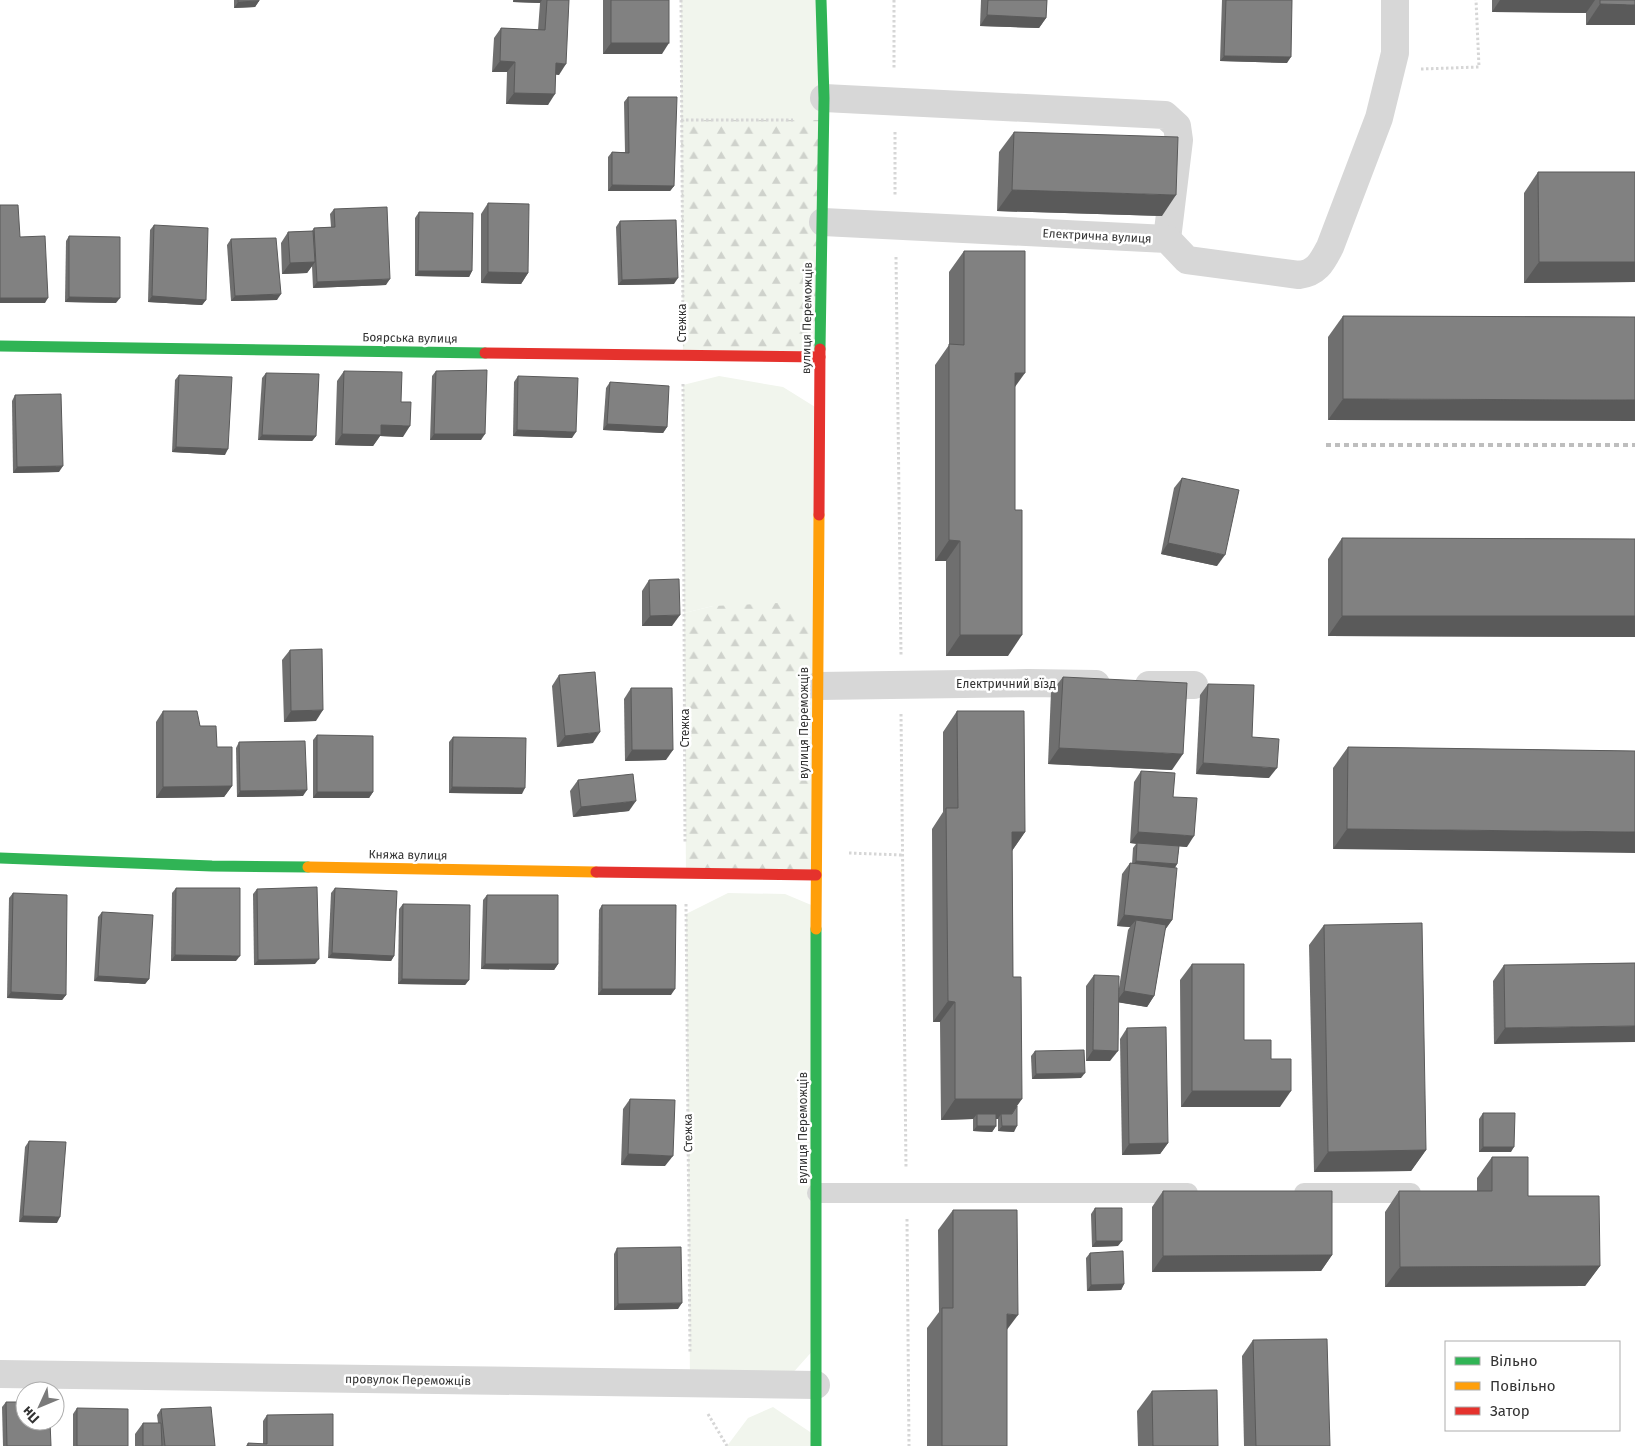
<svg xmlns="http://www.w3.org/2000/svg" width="1635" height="1446" font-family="'Fira Sans',sans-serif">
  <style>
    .green { fill: #f1f5ed }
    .forest { fill: url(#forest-firs) }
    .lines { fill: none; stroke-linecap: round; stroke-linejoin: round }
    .path { stroke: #d6d6d6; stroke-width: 3; stroke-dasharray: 2.5 2.5; stroke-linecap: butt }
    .lane { stroke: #d7d7d7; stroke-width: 20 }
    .street { stroke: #d7d7d7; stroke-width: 28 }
    .fast { stroke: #30b455; stroke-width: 11 }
    .slow { stroke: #ff9f0a; stroke-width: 11 }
    .jam { stroke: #e5322d; stroke-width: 11 }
    .rail { stroke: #bebebe; stroke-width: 4; stroke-dasharray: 5 4; stroke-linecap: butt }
    .wall { fill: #6f6f6f }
    .shaded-wall { fill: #5a5a5a }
    .building { fill: #818181; stroke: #5a5a5a }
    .labels { text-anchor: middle; stroke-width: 5; stroke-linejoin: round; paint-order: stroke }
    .street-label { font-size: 12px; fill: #333; stroke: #fff }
  </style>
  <defs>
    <pattern id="forest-firs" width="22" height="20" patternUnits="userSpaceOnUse" patternTransform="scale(1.25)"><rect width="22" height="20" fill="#f1f5ed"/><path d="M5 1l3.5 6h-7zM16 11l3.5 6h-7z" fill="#cfd2cc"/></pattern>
  </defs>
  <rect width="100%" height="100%" fill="#fff"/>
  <g class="green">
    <polygon points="681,0 821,0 823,120 681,120"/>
    <polygon points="719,376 783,387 820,410 818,624 713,606 684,613 683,385"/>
    <polygon points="728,893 785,894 816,907 816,1347 782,1385 690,1384 686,914"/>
    <polygon points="773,1407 816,1436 816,1446 727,1446 748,1418"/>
  </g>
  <g class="forest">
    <polygon points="681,120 823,120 820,357 683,355"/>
    <polygon points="778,603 818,624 816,875 686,873 684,613 713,606"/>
  </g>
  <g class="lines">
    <g class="path">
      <polyline points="681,0 683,325"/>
      <polyline points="894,0 894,70"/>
      <polyline points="1421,69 1479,67 1476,0"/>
      <polyline points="681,120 793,120"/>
      <polyline points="895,132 895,195"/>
      <polyline points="896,257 901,655"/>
      <polyline points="683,384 685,843"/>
      <polyline points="901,714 906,1168"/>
      <polyline points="849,853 902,855"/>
      <polyline points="686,904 690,1353"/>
      <polyline points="907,1219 909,1446"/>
      <polyline points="708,1414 727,1446"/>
    </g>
    <g class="lane">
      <polyline points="817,1193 1188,1193"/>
      <polyline points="1304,1193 1411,1193"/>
    </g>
    <g class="street">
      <polyline points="824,98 1165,115 1177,126 1179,140 1167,239"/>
      <path d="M823,222L1167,239L1187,260L1299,275C1317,273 1322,262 1330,247L1379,118L1395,53V0"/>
      <polyline points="1149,685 1194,685"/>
      <polyline points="818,686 1028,683 1096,684"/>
      <polyline points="0,1374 816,1385"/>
    </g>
    <g class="fast">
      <polyline points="0,346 485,353"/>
      <polyline points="820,349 824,98 821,0"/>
      <polyline points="0,858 212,866 308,867"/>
      <polyline points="816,1446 816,929"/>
    </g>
    <g class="slow">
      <polyline points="308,867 596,872"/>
      <polyline points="816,929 819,515"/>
    </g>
    <g class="jam">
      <polyline points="485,353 820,357"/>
      <polyline points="819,515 820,349"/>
      <polyline points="596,872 816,875"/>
    </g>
    <polyline class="rail" points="1326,445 1635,445"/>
  </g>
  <g class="wall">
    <polygon points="234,0 259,0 259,1 255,7 234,8"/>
    <polygon points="513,0 569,0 559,75 556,74 548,105 506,104 507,72 492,72 494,38 501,28 538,30 540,3 513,2"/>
    <polygon points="603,0 669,0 662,54 603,54"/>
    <polygon points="981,0 1047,0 1046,18 1039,28 980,26"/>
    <polygon points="1222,0 1292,0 1287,63 1220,61"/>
    <polygon points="1492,0 1635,0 1586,25 1586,13 1492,12"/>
    <polygon points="628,97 674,186 670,191 608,191 608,157 612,152 625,152 624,102"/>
    <polygon points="1014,132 1162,216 997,211 999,152"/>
    <polygon points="1538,172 1635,172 1635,282 1524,283 1524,193"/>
    <polygon points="488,203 528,273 521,284 481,283 481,214"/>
    <polygon points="334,209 386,285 313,288 312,266 307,273 282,274 281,243 288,232 312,231 314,228 331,227 330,214"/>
    <polygon points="419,212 472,271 469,277 415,276 415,218"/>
    <polygon points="620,221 674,284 618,285 616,227"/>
    <polygon points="154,225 206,300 202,305 148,302 150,230"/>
    <polygon points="69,236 116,303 65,302 66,241"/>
    <polygon points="231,239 277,300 231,301 227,245"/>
    <polygon points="964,251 1008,656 946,656 946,561 935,561 935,365 949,345 949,272"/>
    <polygon points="1343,316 1635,317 1328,420 1328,337"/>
    <polygon points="344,371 401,402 403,437 380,436 373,446 335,445 337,381"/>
    <polygon points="436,371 481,440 430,440 432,376"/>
    <polygon points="266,373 316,436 312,441 258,440 262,378"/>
    <polygon points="179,375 225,455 172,452 175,380"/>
    <polygon points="518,376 572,438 513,436 514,382"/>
    <polygon points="610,382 667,427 663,433 603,430 606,388"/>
    <polygon points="15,395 59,472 13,473 12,401"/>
    <polygon points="1182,478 1217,566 1161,554 1174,488"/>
    <polygon points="1342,538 1635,539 1635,637 1328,636 1328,559"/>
    <polygon points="649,580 672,626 642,626 642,591"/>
    <polygon points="290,650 316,721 284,722 282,660"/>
    <polygon points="559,675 593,743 557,747 552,686"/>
    <polygon points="1063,677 1172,770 1048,764 1051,692"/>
    <polygon points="1208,684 1269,778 1196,774 1200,695"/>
    <polygon points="631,688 666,760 625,761 624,699"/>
    <polygon points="163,711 200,726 217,747 232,786 224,797 156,798 156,722"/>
    <polygon points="957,711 1025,832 1012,851 1013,977 1017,1106 1014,1132 998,1131 998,1119 996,1119 996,1126 992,1132 973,1131 973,1119 941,1120 940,1022 933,1022 932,829 943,812 943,732"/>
    <polygon points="317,735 373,792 369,798 313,798 313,740"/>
    <polygon points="453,737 522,794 449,793 449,742"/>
    <polygon points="239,742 303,796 237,797 236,748"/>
    <polygon points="1348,747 1635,751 1333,849 1333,768"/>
    <polygon points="1141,771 1173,797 1187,847 1179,846 1177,864 1175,868 1172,920 1165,930 1154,996 1147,1007 1118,1002 1110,1061 1086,1061 1086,986 1094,975 1119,988 1128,930 1130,927 1117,926 1122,874 1130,863 1132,864 1133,848 1136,844 1130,843 1134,782"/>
    <polygon points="578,780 629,811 573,817 570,791"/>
    <polygon points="176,888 236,961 171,961 172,893"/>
    <polygon points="335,888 394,956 391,961 328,958 331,893"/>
    <polygon points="257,889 315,964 254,965 253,894"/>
    <polygon points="13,893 66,995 62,1000 7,998 9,898"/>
    <polygon points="487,895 558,964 554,970 481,969 483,900"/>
    <polygon points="403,904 469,980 465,985 398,984 399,909"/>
    <polygon points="602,905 671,995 598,995 599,910"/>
    <polygon points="102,912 149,979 145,984 94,981 98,917"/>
    <polygon points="1324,925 1426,1150 1411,1171 1314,1172 1309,945"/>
    <polygon points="1635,963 1494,1044 1493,981 1504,965"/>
    <polygon points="1192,964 1244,1040 1271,1059 1280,1107 1181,1107 1180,980"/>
    <polygon points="1127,1028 1168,1143 1160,1154 1122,1155 1120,1039"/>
    <polygon points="1035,1051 1081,1078 1032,1079 1031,1056"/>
    <polygon points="630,1099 665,1166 621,1165 623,1109"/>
    <polygon points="1483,1113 1511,1152 1479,1152 1479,1119"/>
    <polygon points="29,1141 57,1223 19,1222 25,1147"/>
    <polygon points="1492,1157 1528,1196 1600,1266 1585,1286 1385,1287 1385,1212 1399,1191 1477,1191 1477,1178"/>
    <polygon points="1163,1191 1332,1255 1321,1271 1152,1272 1152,1207"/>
    <polygon points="1095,1208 1118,1246 1092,1247 1091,1214"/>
    <polygon points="953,1210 1007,1330 1007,1446 927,1446 927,1328 939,1312 938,1230"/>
    <polygon points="617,1248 678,1309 614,1310 614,1254"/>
    <polygon points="1090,1253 1124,1284 1121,1290 1087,1291 1086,1258"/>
    <polygon points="1253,1340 1330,1446 1244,1446 1242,1356"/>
    <polygon points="1152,1391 1218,1446 1138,1446 1137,1411"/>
    <polygon points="6,1402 51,1446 3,1446 2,1407"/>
    <polygon points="77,1408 128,1446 73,1446 73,1414"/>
    <polygon points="161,1409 215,1446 135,1446 135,1434 143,1423 158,1423 157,1415"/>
    <polygon points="267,1415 333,1446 246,1446 248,1443 263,1444 263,1421"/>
  </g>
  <g class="shaded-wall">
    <polygon points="514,0 542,0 540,3 513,2"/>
    <polygon points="1500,0 1595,0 1586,13 1492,12"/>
    <polygon points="259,1 255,7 234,8 238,2"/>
    <polygon points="1600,4 1635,5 1635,25 1586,25"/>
    <polygon points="987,15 1046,18 1039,28 980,26"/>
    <polygon points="611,43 669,43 662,54 603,54"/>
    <polygon points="1224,56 1291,57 1287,63 1220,61"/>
    <polygon points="500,61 515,62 507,72 492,72"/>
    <polygon points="556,63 566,64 559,75 549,74"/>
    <polygon points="514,93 555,94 548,105 506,104"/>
    <polygon points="612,185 674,186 670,191 608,191"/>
    <polygon points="1012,190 1176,195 1162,216 997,211"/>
    <polygon points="315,262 307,273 282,274 290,263"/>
    <polygon points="1539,262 1635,262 1635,282 1524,283"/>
    <polygon points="418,271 472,271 469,277 415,276"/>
    <polygon points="488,272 528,273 521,284 481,283"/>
    <polygon points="678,278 674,284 618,285 622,280"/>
    <polygon points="390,279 386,285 313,288 317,282"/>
    <polygon points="281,294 277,300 231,301 235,296"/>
    <polygon points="152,296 206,300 202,305 148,302"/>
    <polygon points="69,297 120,298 116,303 65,302"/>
    <polygon points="0,298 48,298 45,303 0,303"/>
    <polygon points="1015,373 1025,373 1010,394"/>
    <polygon points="1343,399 1635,400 1635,421 1328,420"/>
    <polygon points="607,424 667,427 663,433 603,430"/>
    <polygon points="381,425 410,426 403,437 380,436 373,446 335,445 342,434"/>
    <polygon points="517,430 576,432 572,438 513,436"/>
    <polygon points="434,434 485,434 481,440 430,440"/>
    <polygon points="262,435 316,436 312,441 258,440"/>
    <polygon points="176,447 228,449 225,455 172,452"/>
    <polygon points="63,466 59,472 13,473 17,467"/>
    <polygon points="949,540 960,541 946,561 935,561"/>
    <polygon points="1168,543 1225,555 1217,566 1161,554"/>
    <polygon points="680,615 672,626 642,626 650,616"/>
    <polygon points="1342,616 1635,616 1635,637 1328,636"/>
    <polygon points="960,635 1022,635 1008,656 946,656"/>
    <polygon points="323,710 316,721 284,722 291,711"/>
    <polygon points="600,732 593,743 557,747 565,736"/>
    <polygon points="1059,748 1183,754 1172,770 1048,764"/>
    <polygon points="632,750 673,750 666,760 625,761"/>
    <polygon points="1203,763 1277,768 1269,778 1196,774"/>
    <polygon points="232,786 224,797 156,798 163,787"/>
    <polygon points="452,787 525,788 522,794 449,793"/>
    <polygon points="307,790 303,796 237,797 240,791"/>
    <polygon points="317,792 373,792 369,798 313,798"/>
    <polygon points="636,801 629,811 573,817 581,807"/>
    <polygon points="1347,829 1635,832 1635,853 1333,849"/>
    <polygon points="1012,832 1025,832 1011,852"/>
    <polygon points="1138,832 1194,836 1187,847 1130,843"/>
    <polygon points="1136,861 1177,864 1173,870 1132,866"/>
    <polygon points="1124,915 1172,920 1164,931 1136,920 1130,927 1117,926"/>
    <polygon points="332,953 394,956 391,961 328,958"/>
    <polygon points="175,955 240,956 236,961 171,961"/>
    <polygon points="319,959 315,964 254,965 258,960"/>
    <polygon points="485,964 558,964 554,970 481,969"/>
    <polygon points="98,976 149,979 145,984 94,981"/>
    <polygon points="402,979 469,980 465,985 398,984"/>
    <polygon points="602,989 675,989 671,995 598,995"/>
    <polygon points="1124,991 1154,996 1147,1007 1116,1002"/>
    <polygon points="11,992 66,995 62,1000 7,998"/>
    <polygon points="948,1001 955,1002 940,1022 933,1022"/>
    <polygon points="1635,1026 1635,1042 1494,1044 1505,1028"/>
    <polygon points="1093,1050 1118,1051 1110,1061 1086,1061"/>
    <polygon points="1085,1073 1081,1078 1032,1079 1036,1074"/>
    <polygon points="1192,1091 1291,1091 1280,1107 1181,1107"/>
    <polygon points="955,1099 1022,1099 1008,1119 1001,1114 998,1119 977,1119 977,1114 973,1119 941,1120"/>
    <polygon points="977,1126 996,1126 992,1132 973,1131"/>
    <polygon points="1002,1126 1017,1126 1014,1132 998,1131"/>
    <polygon points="1168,1143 1160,1154 1122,1155 1129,1144"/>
    <polygon points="1483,1147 1514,1147 1511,1152 1479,1152"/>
    <polygon points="1426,1150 1411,1171 1314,1172 1328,1152"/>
    <polygon points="628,1154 673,1156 665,1166 621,1165"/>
    <polygon points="23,1216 60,1217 57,1223 19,1222"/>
    <polygon points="1096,1241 1122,1241 1118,1246 1092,1247"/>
    <polygon points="1332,1255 1321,1271 1152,1272 1163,1256"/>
    <polygon points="1600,1266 1585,1286 1385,1287 1400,1267"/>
    <polygon points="1124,1284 1121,1290 1087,1291 1091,1285"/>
    <polygon points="682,1303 678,1309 614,1310 618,1304"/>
    <polygon points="1007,1314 1018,1315 1003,1335"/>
  </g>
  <g class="building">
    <polygon points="238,0 259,0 259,1 238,2"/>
    <polygon points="547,0 569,0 566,64 556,63 555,94 514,93 515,62 500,61 501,28 545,30"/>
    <rect x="611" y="0" width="58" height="43"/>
    <polygon points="988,0 1047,0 1046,18 987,15"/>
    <polygon points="1226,0 1292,0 1291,57 1224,56"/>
    <polygon points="1600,0 1635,0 1635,5 1600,4"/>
    <polygon points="628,97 677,97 674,186 612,185 612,152 629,153"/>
    <polygon points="1014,132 1178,137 1176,195 1012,190"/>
    <polygon points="1538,172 1635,172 1635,262 1539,262"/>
    <polygon points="488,203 529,204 528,273 488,272"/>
    <polygon points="0,205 18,205 20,237 45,236 48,298 0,298"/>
    <polygon points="387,207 390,279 317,282 314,228 335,227 334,209"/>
    <polygon points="419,212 473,213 472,271 418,271"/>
    <polygon points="676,220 678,278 622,280 620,221"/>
    <polygon points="154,225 208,228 206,300 152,296"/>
    <polygon points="313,231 315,262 290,263 288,232"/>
    <polygon points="69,236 120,237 120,298 69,297"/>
    <polygon points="276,238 281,294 235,296 231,239"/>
    <polygon points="964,251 1025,251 1025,373 1015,373 1015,510 1022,510 1022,635 960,635 960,541 949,540 949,344 964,345"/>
    <polygon points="1343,316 1635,317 1635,400 1343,399"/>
    <polygon points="487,370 485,434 434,434 436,371"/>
    <polygon points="344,371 402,372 401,402 411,402 410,426 381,425 381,435 342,434"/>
    <polygon points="266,373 319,374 316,436 262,435"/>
    <polygon points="179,375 232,377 228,449 176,447"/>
    <polygon points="518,376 578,378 576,432 517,430"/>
    <polygon points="610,382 669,386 667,427 607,424"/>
    <polygon points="61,394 63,466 17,467 15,395"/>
    <polygon points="1182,478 1239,490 1225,555 1168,543"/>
    <polygon points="1342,538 1635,539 1635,616 1342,616"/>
    <polygon points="679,579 680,615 650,616 649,580"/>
    <polygon points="322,649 323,710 291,711 290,650"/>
    <polygon points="595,672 600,732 565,736 559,675"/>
    <polygon points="1063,677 1187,683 1183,754 1059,748"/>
    <polygon points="1208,684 1254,685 1252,737 1279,739 1277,768 1203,763"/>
    <polygon points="631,688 672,688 673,750 632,750"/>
    <polygon points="163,711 197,711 200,726 216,726 217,747 232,747 232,786 163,787"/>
    <polygon points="957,711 1024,711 1025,832 1012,832 1013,977 1021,977 1022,1099 955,1099 955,1002 948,1001 946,808 958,808"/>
    <polygon points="317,735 373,736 373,792 317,792"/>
    <polygon points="453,737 526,738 525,788 452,787"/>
    <polygon points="305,741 307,790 240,791 239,742"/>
    <polygon points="1348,747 1635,751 1635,832 1347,829"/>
    <polygon points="1141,771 1175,773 1173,797 1197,798 1194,836 1138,832"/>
    <polygon points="633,774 636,801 581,807 578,780"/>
    <polygon points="1137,843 1179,846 1177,864 1136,861"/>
    <polygon points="1130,863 1177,868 1172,920 1124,915"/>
    <polygon points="317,887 319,959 258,960 257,889"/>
    <polygon points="176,888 240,888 240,956 175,955"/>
    <polygon points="335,888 397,891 394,956 332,953"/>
    <polygon points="13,893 67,895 66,995 11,992"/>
    <polygon points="487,895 558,895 558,964 485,964"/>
    <polygon points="403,904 470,905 469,980 402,979"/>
    <polygon points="602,905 676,905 675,989 602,989"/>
    <polygon points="102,912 153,915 149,979 98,976"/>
    <polygon points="1136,920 1166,925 1154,996 1124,991"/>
    <polygon points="1422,923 1426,1150 1328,1152 1324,925"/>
    <polygon points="1635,963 1635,1026 1505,1028 1504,965"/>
    <polygon points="1192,964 1244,964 1244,1040 1271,1040 1271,1059 1291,1059 1291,1091 1192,1091"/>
    <polygon points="1094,975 1119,976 1118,1051 1093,1050"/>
    <polygon points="1166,1027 1168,1143 1129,1144 1127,1028"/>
    <polygon points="1084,1050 1085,1073 1036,1074 1035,1051"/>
    <polygon points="630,1099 675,1100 673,1156 628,1154"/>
    <polygon points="1017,1106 1017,1126 1002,1126 1001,1114 1012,1114"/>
    <polygon points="1483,1113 1515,1113 1514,1147 1483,1147"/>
    <rect x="977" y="1114" width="19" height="12"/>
    <polygon points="29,1141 66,1142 60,1217 23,1216"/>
    <polygon points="1492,1157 1528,1157 1528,1196 1599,1196 1600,1266 1400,1267 1399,1191 1492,1191"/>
    <polygon points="1163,1191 1332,1191 1332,1255 1163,1256"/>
    <polygon points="1095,1208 1122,1208 1122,1241 1096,1241"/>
    <polygon points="953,1210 1017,1210 1018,1315 1007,1314 1007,1446 942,1446 942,1308 953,1308"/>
    <polygon points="681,1247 682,1303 618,1304 617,1248"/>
    <polygon points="1123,1251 1124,1284 1091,1285 1090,1253"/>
    <polygon points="1327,1339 1330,1446 1256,1446 1253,1340"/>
    <polygon points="1217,1390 1218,1446 1153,1446 1152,1391"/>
    <polygon points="6,1402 25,1402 25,1421 50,1421 51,1446 7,1446"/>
    <polygon points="211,1407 215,1446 165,1446 161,1409"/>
    <polygon points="77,1408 128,1409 128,1446 77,1446"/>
    <polygon points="333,1414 333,1446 248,1446 248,1443 267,1444 267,1415"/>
    <polygon points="143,1423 161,1423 162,1446 143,1446"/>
  </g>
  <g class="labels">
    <g class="street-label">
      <text transform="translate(1097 236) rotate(3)" y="4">Електрична вулиця</text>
      <text transform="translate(807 318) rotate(-89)" y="4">вулиця Переможців</text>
      <text transform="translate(682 323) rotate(-90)" y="4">Стежка</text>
      <text transform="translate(410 338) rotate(1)" y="4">Боярська вулиця</text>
      <text x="1006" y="688">Електричний вїзд</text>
      <text transform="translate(804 723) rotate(-90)" y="4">вулиця Переможців</text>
      <text transform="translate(685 728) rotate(-90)" y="4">Стежка</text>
      <text transform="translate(408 855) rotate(1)" y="4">Княжа вулиця</text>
      <text transform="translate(803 1128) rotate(-90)" y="4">вулиця Переможців</text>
      <text transform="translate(688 1133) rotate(-91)" y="4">Стежка</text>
      <text transform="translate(408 1380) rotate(1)" y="4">провулок Переможців</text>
    </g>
  </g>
  <rect x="1445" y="1341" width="175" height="90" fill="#ffffff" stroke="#adadad"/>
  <rect x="1455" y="1357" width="25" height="8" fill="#30b455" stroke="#adadad"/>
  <text x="1490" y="1366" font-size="15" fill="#333333">Вільно</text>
  <rect x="1455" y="1382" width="25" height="8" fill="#ff9f0a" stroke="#adadad"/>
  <text x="1490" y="1391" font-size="15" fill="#333333">Повільно</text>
  <rect x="1455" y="1407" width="25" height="8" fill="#e5322d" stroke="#adadad"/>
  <text x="1490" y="1416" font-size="15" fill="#333333">Затор</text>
  <g transform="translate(40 1406) rotate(226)"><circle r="24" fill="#ffffff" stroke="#adadad"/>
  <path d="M0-4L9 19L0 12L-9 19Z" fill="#7a7a7a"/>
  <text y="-8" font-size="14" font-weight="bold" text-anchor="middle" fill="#333333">Пн</text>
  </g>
</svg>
